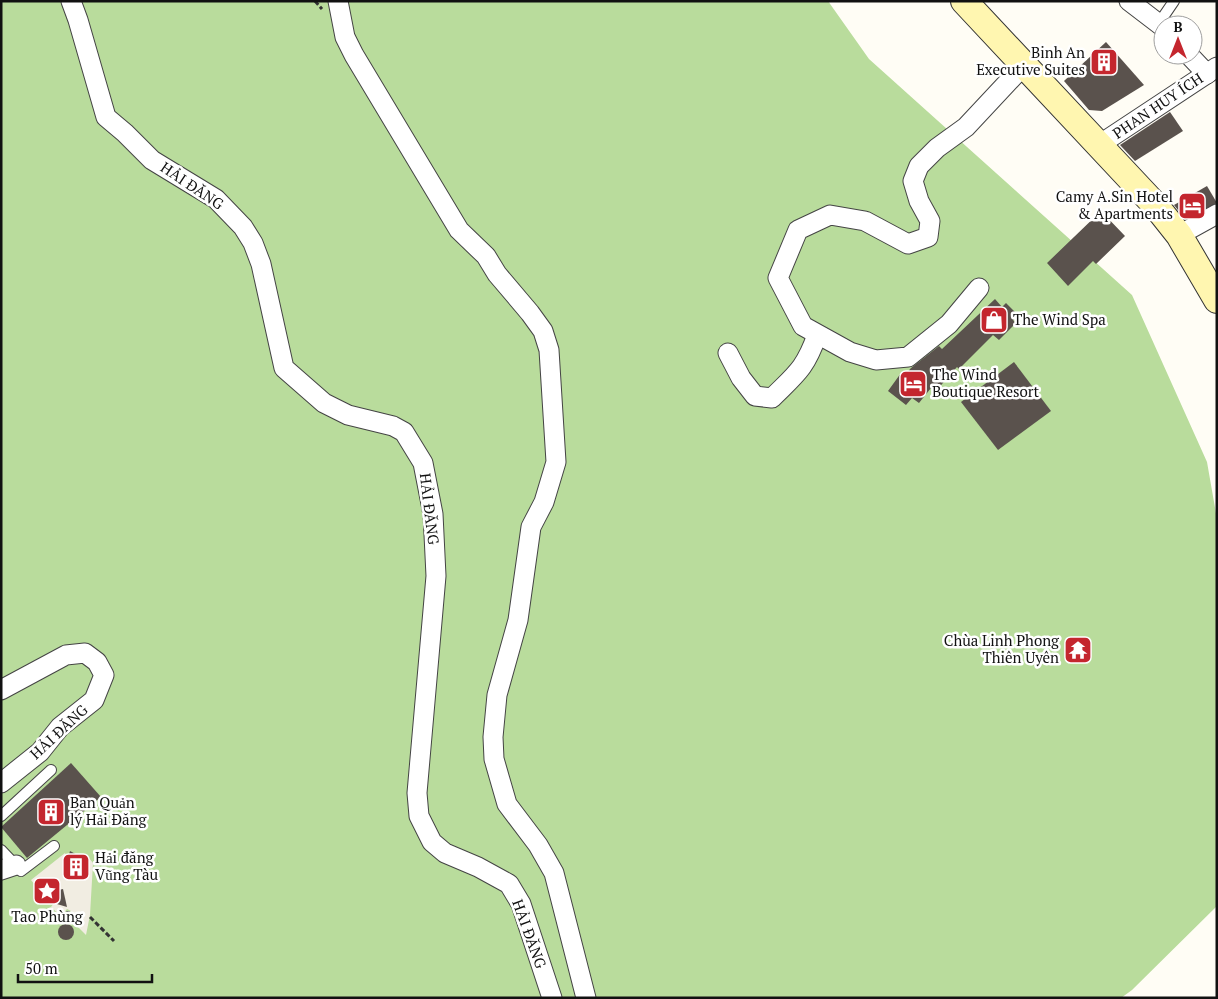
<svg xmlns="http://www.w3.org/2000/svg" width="1218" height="999" font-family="'PT Serif',serif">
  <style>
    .forest { fill: #b9dc9c }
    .plaza { fill: #f1ede2 }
    .building { fill: #5a524d }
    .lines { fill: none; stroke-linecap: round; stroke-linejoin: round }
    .lane-casing { stroke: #444; stroke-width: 12 }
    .street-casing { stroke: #444; stroke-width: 21 }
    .secondary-casing { stroke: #333; stroke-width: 28 }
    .path { stroke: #333; stroke-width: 3; stroke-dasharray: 5 2.5; stroke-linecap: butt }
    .lane { stroke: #fff; stroke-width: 10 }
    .street { stroke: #fff; stroke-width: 19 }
    .secondary { stroke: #fff6b0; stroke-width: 26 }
    .labels { text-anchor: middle; stroke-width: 5; stroke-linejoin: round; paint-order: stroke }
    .poi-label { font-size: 15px; fill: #111; stroke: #fff; text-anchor: start }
    .street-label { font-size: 15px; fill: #111; stroke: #fff }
  </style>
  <rect width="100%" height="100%" fill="#fffdf5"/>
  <polygon class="forest" points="1,1 828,1 869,59 1132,295 1207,462 1217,519 1217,906 1132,990 1121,998 1,998"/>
  <polygon class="plaza" points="65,853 68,859 66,865 67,871 74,877 80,876 85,872 89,858 93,863 90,915 86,935 68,917 71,911 67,909 61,916 51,907 54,903 64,901 64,894 54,891 48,901 31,880"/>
  <g class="building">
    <polygon points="1106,42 1144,85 1102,111 1089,110 1064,81"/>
    <polygon points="1170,112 1183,131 1135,161 1120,145"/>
    <polygon points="1207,186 1217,203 1185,219 1174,205"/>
    <polygon points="1101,211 1125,236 1096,264 1093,261 1068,286 1047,263"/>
    <polygon points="995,299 1002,307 1006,303 1018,315 1013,320 1016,323 999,340 993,335 959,369 957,367 935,392 931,388 919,403 912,398 906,405 888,391 901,373 904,376 911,368 939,346 942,349"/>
    <polygon points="1014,362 1051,411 998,450 961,402"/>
    <polygon points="71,763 101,797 27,858 1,827"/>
    <polygon points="70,851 83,858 86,863 86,870 80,876 70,876 67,871 66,865"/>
    <polygon points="63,889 67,907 50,902 54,891"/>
    <circle cx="66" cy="932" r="8"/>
  </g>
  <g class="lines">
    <defs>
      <g id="lane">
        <polyline points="1159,23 1174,1"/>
        <polyline points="1,816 51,770"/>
        <polyline points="1,850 21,871 54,846"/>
      </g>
      <g id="street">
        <polyline points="71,1 78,20 106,117 125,133 152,160 216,199 243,227 253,243 261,264 284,368 324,403 348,415 393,426 404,432 423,463 433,514 436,576 417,793 419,816 432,842 445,853 478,867 509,884 521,904 552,998"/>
        <polyline points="338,1 345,37 354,55 459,230 486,256 497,274 530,313 543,331 549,350 556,462 544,502 531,527 518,620 497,695 493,737 494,759 507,804 538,845 554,873 586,998"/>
        <polyline points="1129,1 1163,27"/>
        <polyline points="1189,55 1207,74"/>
        <polyline points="1099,145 1217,67"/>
        <polyline points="1179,235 1217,214"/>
        <polyline points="979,288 949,324 908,357 876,360 850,352 803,326 778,278 798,230 830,215 865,221 908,244 928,237 930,221 919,201 913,181 919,166 937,148 966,127 1024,65"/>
        <path d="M728,353L741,378L755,396L772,398C796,374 805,369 817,335"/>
        <polyline points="1,690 66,655 85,653 97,662 104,675 94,700 60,727 40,752 1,783"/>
        <polyline points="1,870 16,865"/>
      </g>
      <polyline id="secondary" points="964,1 1156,206 1179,235 1217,300"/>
    </defs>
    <use href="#lane" class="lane-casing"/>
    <use href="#street" class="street-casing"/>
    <use href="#secondary" class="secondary-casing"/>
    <g class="path">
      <polyline points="315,1 322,9"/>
      <polyline points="68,911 68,922"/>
      <polyline points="90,917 114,941"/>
    </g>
    <use href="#lane" class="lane"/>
    <use href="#street" class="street"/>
    <use href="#secondary" class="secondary"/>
  </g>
  <defs>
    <symbol id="building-square" viewBox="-11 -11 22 22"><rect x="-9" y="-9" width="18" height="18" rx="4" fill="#c4262e" stroke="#fff"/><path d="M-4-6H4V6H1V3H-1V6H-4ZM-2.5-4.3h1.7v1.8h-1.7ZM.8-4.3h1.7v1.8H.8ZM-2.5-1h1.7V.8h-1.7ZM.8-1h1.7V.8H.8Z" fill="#fff"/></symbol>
    <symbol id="hotel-square" viewBox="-11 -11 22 22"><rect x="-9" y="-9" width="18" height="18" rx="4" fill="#c4262e" stroke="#fff"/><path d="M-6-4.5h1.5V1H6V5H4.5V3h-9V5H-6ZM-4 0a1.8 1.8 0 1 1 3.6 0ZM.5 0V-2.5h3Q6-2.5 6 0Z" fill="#fff"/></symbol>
    <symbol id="shop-square" viewBox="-11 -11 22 22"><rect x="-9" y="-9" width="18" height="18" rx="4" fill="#c4262e" stroke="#fff"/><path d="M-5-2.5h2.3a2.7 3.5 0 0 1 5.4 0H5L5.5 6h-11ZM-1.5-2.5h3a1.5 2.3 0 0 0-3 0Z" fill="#fff"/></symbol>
    <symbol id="temple-square" viewBox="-11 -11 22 22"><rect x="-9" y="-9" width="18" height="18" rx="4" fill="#c4262e" stroke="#fff"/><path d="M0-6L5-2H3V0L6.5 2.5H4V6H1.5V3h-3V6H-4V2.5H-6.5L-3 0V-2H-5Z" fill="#fff"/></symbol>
    <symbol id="sight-square" viewBox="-11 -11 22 22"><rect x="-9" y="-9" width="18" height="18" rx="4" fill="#c4262e" stroke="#fff"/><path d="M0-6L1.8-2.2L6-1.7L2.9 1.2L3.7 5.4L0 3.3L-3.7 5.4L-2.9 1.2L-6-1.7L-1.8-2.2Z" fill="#fff"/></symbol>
  </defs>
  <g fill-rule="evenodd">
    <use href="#building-square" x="1088" y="46" width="32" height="32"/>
    <use href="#hotel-square" x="1176" y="190" width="32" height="32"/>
    <use href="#shop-square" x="978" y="304" width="32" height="32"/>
    <use href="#hotel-square" x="897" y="368" width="32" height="32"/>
    <use href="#temple-square" x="1062" y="634" width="32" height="32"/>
    <use href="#building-square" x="35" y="796" width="32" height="32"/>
    <use href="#building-square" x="60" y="851" width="32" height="32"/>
    <use href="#sight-square" x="31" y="875" width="32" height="32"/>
  </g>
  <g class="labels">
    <g class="poi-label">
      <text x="1085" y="58" text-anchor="end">Binh An<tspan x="1085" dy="17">Executive Suites</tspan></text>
      <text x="1173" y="202" text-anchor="end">Camy A.Sin Hotel<tspan x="1173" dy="17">&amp; Apartments</tspan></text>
      <text x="1013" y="325">The Wind Spa</text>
      <text x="932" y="380">The Wind<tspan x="932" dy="17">Boutique Resort</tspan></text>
      <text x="1059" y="646" text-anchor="end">Chùa Linh Phong<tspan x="1059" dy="17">Thiên Uyên</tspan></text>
      <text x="70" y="808">Ban Quản<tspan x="70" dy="17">lý Hải Đăng</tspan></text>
      <text x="95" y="863">Hải đăng<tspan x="95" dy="17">Vũng Tàu</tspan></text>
      <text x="47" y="922" text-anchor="middle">Tao Phùng</text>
    </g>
    <g class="street-label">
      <text transform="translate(1158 106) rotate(-34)" y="5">PHAN HUY ÍCH</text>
      <text transform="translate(192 186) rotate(34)" y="5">HẢI ĐĂNG</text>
      <text transform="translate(429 509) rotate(83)" y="5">HẢI ĐĂNG</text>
      <text transform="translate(59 732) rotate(-43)" y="5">HẢI ĐĂNG</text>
      <text transform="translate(529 934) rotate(70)" y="5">HẢI ĐĂNG</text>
    </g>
  </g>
  <rect width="1218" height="999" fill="none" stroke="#111111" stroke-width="5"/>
  <g transform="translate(1178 40)"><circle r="24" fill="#ffffff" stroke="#a0a0a0"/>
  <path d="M0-4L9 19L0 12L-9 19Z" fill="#c4262e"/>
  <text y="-8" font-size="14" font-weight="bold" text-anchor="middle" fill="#111111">B</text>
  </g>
  <path d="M18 974v8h134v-8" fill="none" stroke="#111111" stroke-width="2.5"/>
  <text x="25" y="974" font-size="15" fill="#111111" stroke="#ffffff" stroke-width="4" paint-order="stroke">50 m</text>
</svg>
